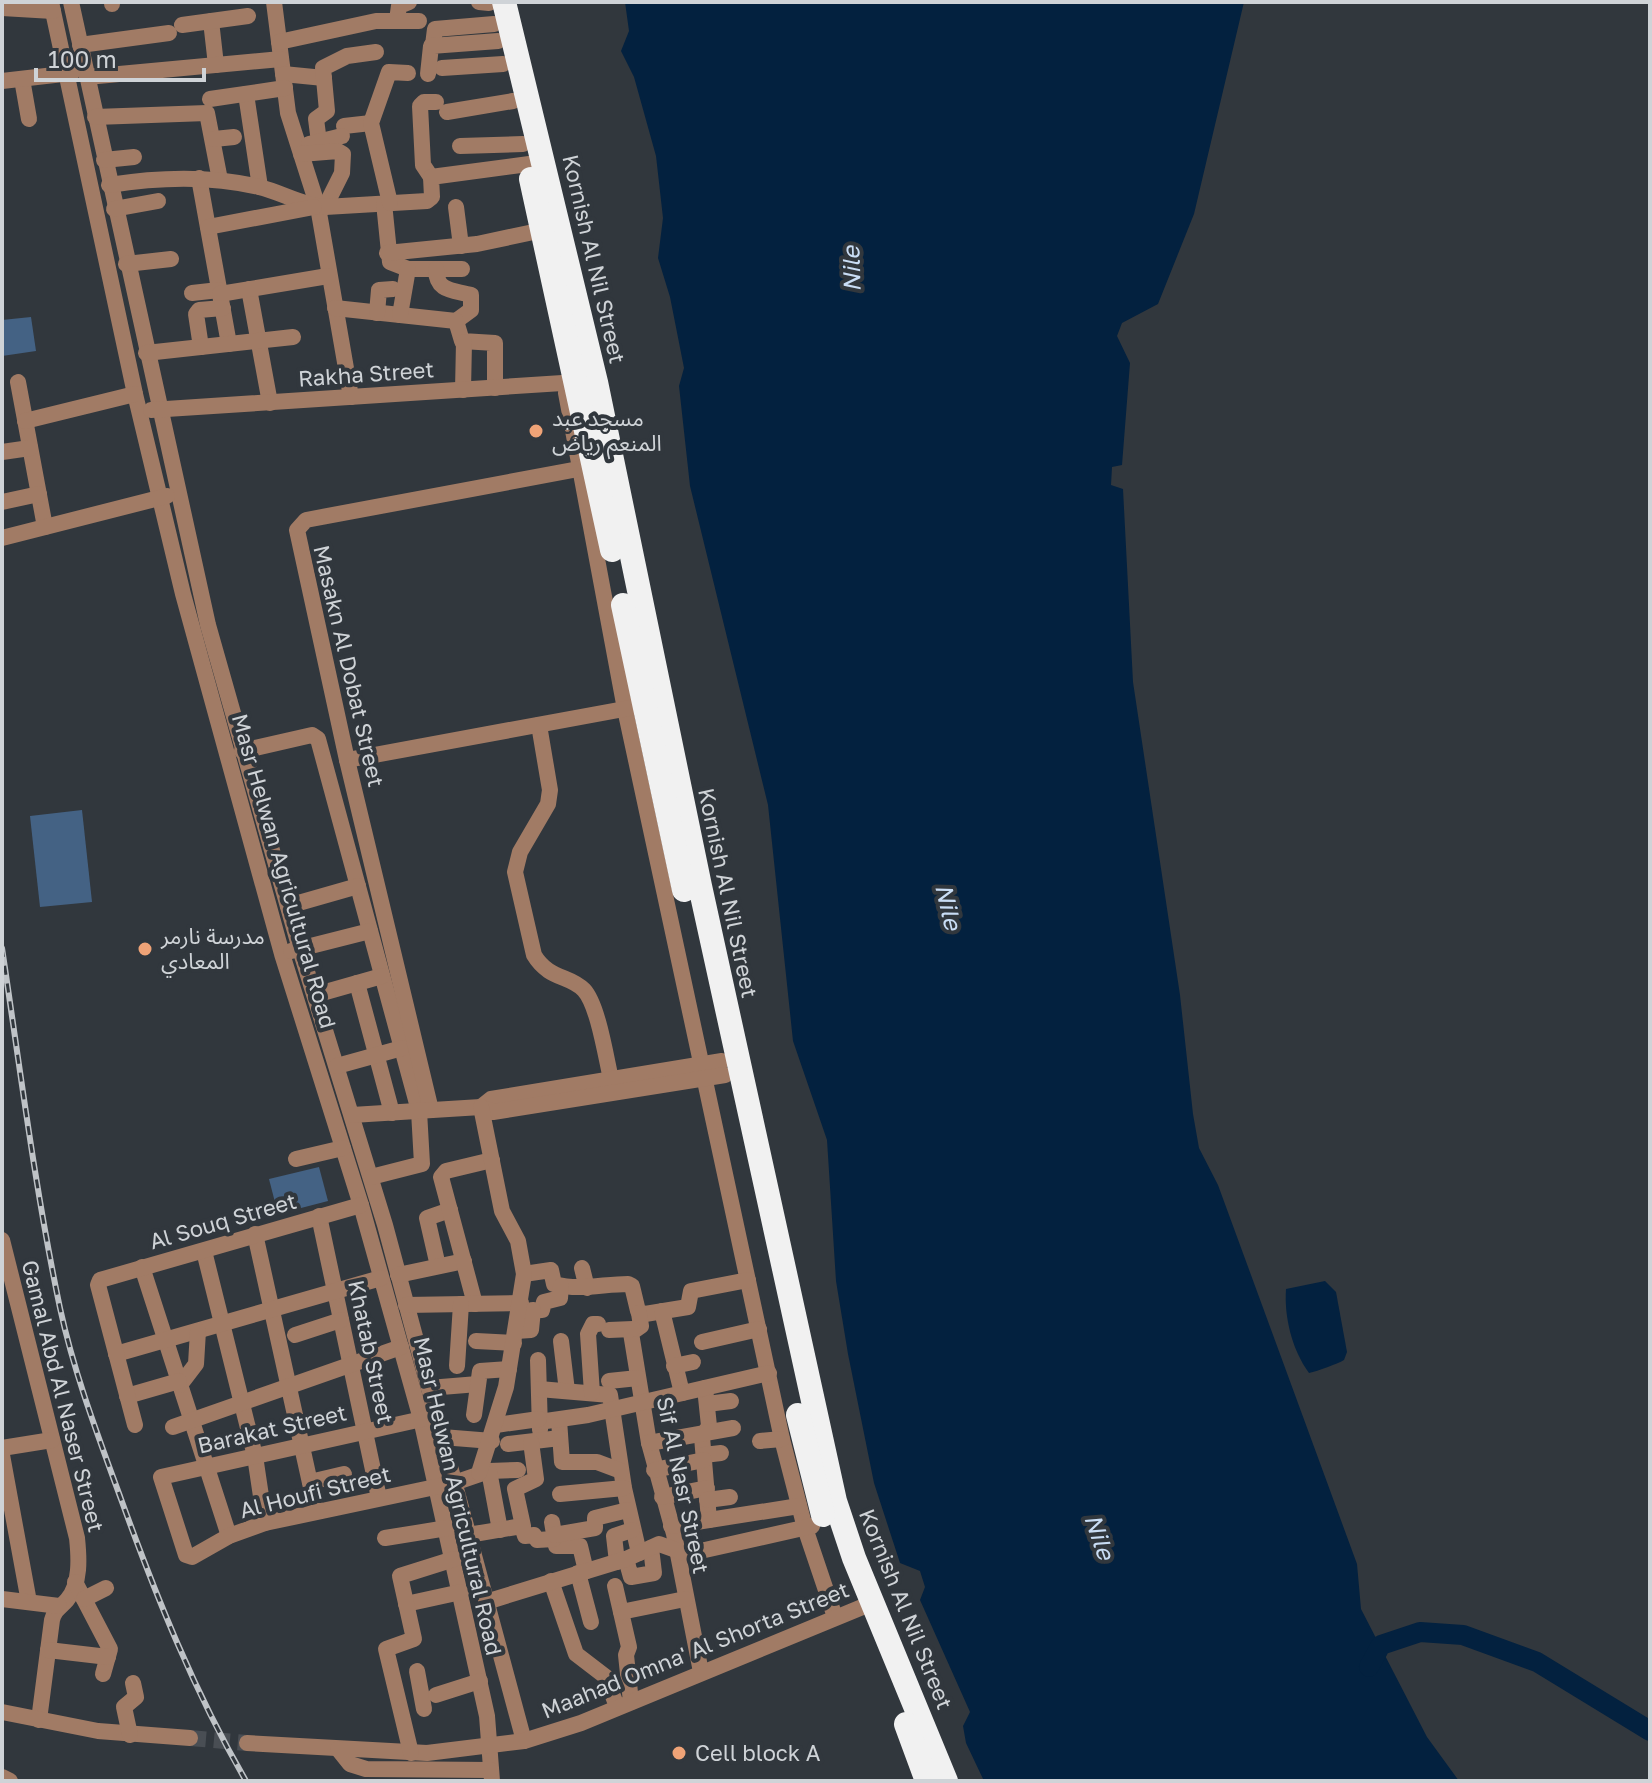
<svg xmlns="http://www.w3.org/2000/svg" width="1652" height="1783" font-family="'Golos Text','Noto Sans Arabic',sans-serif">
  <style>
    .green { fill: #446284 }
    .water { fill: #03213f }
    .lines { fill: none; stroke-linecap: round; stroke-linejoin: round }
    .river { stroke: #03213f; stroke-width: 20 }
    .minor-tunnel { stroke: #494e54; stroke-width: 16; stroke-dasharray: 16 8; stroke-linecap: butt }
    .minor { stroke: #a17b65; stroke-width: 16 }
    .highway { stroke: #f1f1f1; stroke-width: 24 }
    .rail-casing { stroke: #bfc3c7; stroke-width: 6 }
    .rail { stroke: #31373d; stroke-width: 3; stroke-dasharray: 9; stroke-linecap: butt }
    .poi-dot { fill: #efa377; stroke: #31373d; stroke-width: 3 }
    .labels { text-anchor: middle; stroke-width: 8; stroke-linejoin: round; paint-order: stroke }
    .street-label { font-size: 22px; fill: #cfd3d7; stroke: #31373d }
    .poi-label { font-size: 22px; fill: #cfd3d7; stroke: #31373d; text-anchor: start }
    .water-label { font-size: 24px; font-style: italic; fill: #c9ddf5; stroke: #31373d }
  </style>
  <rect width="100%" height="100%" fill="#31373d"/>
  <g class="green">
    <polygon points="31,317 36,351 2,356 2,320"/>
    <polygon points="82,810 92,902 40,907 30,816"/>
    <polygon points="319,1167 328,1201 278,1214 269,1179"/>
  </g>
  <g class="water">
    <polygon points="625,2 1244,2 1194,214 1158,304 1122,323 1117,336 1130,363 1122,465 1112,467 1111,485 1123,489 1133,682 1180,995 1193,1114 1199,1148 1218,1185 1357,1564 1361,1609 1427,1737 1459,1781 984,1781 966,1743 963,1726 970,1712 920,1600 925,1587 920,1571 900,1563 874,1483 848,1354 836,1281 827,1140 793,1041 768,805 690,486 679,386 684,368 670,297 658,258 663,218 656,156 634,77 621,51 629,31"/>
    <path d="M1325,1281L1336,1292L1347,1352L1344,1360C1337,1364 1318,1371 1309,1373C1292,1350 1284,1317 1286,1289Z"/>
  </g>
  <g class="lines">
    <polyline class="river" points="1369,1667 1381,1645 1420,1632 1463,1635 1537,1662 1650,1731"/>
    <polyline class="minor-tunnel" points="190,1738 247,1743"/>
    <g class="minor">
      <polyline points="51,2 135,394 183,594 282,954 361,1205 421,1419 487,1716 492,1781"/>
      <polyline points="71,2 208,625 300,949 385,1225 524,1741"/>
      <polyline points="112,2 112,4"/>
      <polyline points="274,2 288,113 318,207 351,397"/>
      <polyline points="479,2 489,3"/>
      <polyline points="2,8 53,11"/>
      <polyline points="397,20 399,6 409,2"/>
      <polyline points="211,21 216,65"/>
      <polyline points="182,25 248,16"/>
      <polyline points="279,42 376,21 419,21"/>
      <polyline points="80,45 169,33"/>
      <polyline points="433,45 435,29 494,24"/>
      <polyline points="442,68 503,64"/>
      <polyline points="283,74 324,78"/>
      <polyline points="428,74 431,46 498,41"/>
      <polyline points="87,77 281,59"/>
      <polyline points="22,79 29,119"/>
      <polyline points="2,81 72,73"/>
      <polyline points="246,94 260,187"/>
      <polyline points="210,99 285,88"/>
      <polyline points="447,112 513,101"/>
      <polyline points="95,117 207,113 220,180"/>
      <polyline points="344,126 371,123"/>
      <polyline points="214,139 234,137"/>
      <polyline points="319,142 316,119 327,111 323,68 347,56 376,52"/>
      <polyline points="309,144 342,136"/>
      <polyline points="460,146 523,144"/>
      <polyline points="301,154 338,151 343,154 342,173 325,207"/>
      <polyline points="104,160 134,157"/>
      <polyline points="431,177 423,165 420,106 424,102 436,102"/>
      <polyline points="199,178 229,344"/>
      <path d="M109,185C159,177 209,175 259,187C281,192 303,206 325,207L427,201L432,197L431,177L544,162"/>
      <polyline points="384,203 390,262 408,269 462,269"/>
      <polyline points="390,203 371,123 389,72 408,73"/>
      <polyline points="456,207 461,246"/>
      <polyline points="114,209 158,201"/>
      <polyline points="208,227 314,207"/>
      <polyline points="387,253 477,244 543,230"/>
      <polyline points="126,264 171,259"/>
      <path d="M436,269C436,293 455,290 471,295V310L456,321"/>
      <polyline points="249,289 270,403"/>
      <polyline points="192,293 219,290"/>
      <polyline points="220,294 328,276"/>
      <polyline points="335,308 456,321 462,341 495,343 495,388"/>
      <polyline points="377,313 379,290 393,289"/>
      <polyline points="400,315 408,269"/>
      <polyline points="201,347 196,314 199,310 223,308"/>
      <polyline points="146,353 293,337"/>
      <polyline points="18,382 45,527"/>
      <polyline points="463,390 464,342"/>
      <polyline points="566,393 625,709 782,1439 805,1528 835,1617"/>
      <polyline points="151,410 578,382"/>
      <polyline points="25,421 135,394"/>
      <polyline points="2,452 30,448"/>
      <polyline points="2,502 39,494"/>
      <polyline points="2,538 167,496"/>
      <path d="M539,725L550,790L548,804L520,852L515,872L534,955C549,980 570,975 584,990C598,1005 606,1058 611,1079"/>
      <polyline points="242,751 312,735 318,739 419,1111 422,1164 371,1177"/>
      <polyline points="347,760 635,707"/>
      <polyline points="288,906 358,886"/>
      <polyline points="291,951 370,931"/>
      <polyline points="357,983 392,1113"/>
      <polyline points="315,995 382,976"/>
      <polyline points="337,1066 402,1048"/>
      <polyline points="481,1107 491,1099 722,1061"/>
      <polyline points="431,1110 347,760 297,530 306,520 589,467"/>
      <polyline points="352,1115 481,1107 493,1112 725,1075"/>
      <polyline points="296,1159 343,1148"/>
      <polyline points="319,1216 379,1498"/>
      <polyline points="255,1234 316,1510"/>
      <path d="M2,1240L77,1538C79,1557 81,1584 67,1600C60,1608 55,1609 52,1620L39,1720"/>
      <polyline points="204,1251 255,1456 265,1523"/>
      <polyline points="438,1266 427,1218 450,1210"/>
      <polyline points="142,1267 229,1536"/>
      <polyline points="582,1268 587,1288"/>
      <path d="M524,1274L551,1270L554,1284C580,1291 603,1284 628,1284L632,1286L638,1311L645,1314L688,1307L691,1291L748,1280"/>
      <polyline points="398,1275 464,1261"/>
      <polyline points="475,1304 441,1177 446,1171 492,1160"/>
      <polyline points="406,1305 521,1303"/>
      <polyline points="520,1311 542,1310 544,1302 560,1298 561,1286"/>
      <polyline points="662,1311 682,1393"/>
      <polyline points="639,1313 641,1326 631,1333 649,1443 674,1534 701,1672"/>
      <polyline points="609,1330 633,1329"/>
      <polyline points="516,1331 531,1330 533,1310"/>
      <polyline points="295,1335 341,1320"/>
      <polyline points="476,1341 514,1343"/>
      <polyline points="561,1341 567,1391"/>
      <polyline points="702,1342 759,1329"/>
      <polyline points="116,1354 381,1278"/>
      <polyline points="538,1360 540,1430"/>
      <polyline points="457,1366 461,1304"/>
      <polyline points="674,1366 693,1362"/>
      <polyline points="609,1381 638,1378"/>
      <polyline points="180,1385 196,1364 198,1331"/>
      <polyline points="429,1388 478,1384"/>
      <polyline points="705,1388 709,1426 702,1437 709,1520"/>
      <polyline points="539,1389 610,1395 624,1488 639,1553"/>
      <polyline points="592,1393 588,1334 593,1324 598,1324"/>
      <polyline points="127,1396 179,1381"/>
      <polyline points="707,1404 731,1401"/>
      <polyline points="474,1415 480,1371 509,1369"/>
      <polyline points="431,1417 161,1477 186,1555 192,1557 229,1536 265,1523 454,1483 489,1471 518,1470"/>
      <polyline points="559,1420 562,1462 597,1462 621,1471"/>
      <polyline points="539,1422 588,1415 769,1373"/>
      <polyline points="135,1425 98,1285 100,1280 361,1205"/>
      <polyline points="496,1425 539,1419"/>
      <polyline points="173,1427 401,1347"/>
      <polyline points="442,1437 492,1441"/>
      <polyline points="760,1441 782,1439"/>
      <polyline points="649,1443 733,1428"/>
      <polyline points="508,1444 560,1438"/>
      <polyline points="2,1448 52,1440"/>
      <polyline points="2,1455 29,1602"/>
      <polyline points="704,1455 721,1453"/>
      <polyline points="654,1470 704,1460"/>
      <polyline points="489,1471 500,1530"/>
      <polyline points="479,1473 506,1387 524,1274 518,1241 502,1211 481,1107"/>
      <polyline points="310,1482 344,1474"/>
      <polyline points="560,1494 624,1488"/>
      <polyline points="662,1497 707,1488"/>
      <polyline points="707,1500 730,1497"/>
      <polyline points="552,1522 556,1546 580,1546 586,1571"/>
      <polyline points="523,1526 515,1489 536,1479 531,1442"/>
      <polyline points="671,1526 799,1506"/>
      <polyline points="468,1535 522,1526 525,1536 534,1535 537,1540 554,1539"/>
      <polyline points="554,1535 595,1528 595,1518 628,1510"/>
      <polyline points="385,1538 447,1528"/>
      <polyline points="626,1559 631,1577 654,1573 651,1548"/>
      <polyline points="617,1562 614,1536 632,1530"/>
      <polyline points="578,1573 591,1622"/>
      <polyline points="551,1581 576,1654 606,1677 617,1707"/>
      <polyline points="75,1582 110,1649 103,1674"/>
      <polyline points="615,1586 629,1647 626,1655 631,1702"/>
      <polyline points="2,1599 59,1606"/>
      <polyline points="84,1599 106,1588"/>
      <polyline points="486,1602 626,1559 659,1544 687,1554 812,1526"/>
      <polyline points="406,1604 461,1592"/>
      <polyline points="621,1612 685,1599"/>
      <polyline points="48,1650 108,1657"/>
      <polyline points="417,1671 424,1709"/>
      <polyline points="436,1695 480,1681"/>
      <polyline points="2,1712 98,1731 190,1738"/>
      <polyline points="130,1735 124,1707 136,1697 133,1683"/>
      <polyline points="247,1743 427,1753 524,1741 581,1723 872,1603"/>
      <polyline points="338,1749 350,1764 366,1769 491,1770"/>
      <polyline points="411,1753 386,1649 414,1639 400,1576 454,1559"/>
      <polyline points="2,1777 10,1781"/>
    </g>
    <g class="highway">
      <polyline points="504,2 596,382 700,886 835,1501 854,1558 946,1781"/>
      <polyline points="531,179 612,550"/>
      <polyline points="623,605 684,890"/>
      <polyline points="798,1415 823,1515"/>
      <polyline points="906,1724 927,1781"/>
    </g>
    <defs>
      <path id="rail" d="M2,948C20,1068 35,1189 60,1308C74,1373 98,1436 121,1499C156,1596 194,1691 246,1781"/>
    </defs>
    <use href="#rail" class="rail-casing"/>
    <use href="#rail" class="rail"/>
  </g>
  <g class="poi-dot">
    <circle cx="536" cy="431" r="8"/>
    <circle cx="145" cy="949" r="8"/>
    <circle cx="679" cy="1753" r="8"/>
  </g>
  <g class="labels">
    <g class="street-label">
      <text transform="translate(594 259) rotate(77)" y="8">Kornish Al Nil Street</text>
      <text transform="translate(366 374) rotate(-4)" y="8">Rakha Street</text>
      <text transform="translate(349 666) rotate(77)" y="8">Masakn Al Dobat Street</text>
      <text transform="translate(284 871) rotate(74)" y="8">Masr Helwan Agricultural Road</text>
      <text transform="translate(728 893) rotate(78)" y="8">Kornish Al Nil Street</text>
      <text transform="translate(223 1221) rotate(-16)" y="8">Al Souq Street</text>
      <text transform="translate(371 1352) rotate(78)" y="8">Khatab Street</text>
      <text transform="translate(63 1396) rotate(76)" y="8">Gamal Abd Al Naser Street</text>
      <text transform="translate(272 1429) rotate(-13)" y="8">Barakat Street</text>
      <text transform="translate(683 1485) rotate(78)" y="8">Sif Al Nasr Street</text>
      <text transform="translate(315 1492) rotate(-14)" y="8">Al Houfi Street</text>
      <text transform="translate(458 1496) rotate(77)" y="8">Masr Helwan Agricultural Road</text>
      <text transform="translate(906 1609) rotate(68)" y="8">Kornish Al Nil Street</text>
      <text transform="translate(695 1650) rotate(-22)" y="8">Maahad Omna' Al Shorta Street</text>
    </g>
    <g class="poi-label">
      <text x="552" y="426">مسجد عبد<tspan x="552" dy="25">المنعم رياض</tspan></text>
      <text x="161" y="944">مدرسة نارمر<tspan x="161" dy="25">المعادي</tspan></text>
      <text x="695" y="1761">Cell block A</text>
    </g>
    <g class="water-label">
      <text transform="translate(852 269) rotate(-92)" y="8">Nile</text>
      <text transform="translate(948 907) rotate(77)" y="8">Nile</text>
      <text transform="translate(1099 1537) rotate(71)" y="8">Nile</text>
    </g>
  </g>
  <rect width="1652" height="1783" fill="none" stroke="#cfd3d7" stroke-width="8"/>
  <path d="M36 68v12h168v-12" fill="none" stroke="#cfd3d7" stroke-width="4"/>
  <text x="48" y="68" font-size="24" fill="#cfd3d7" stroke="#31373d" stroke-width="6" paint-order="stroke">100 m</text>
</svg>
